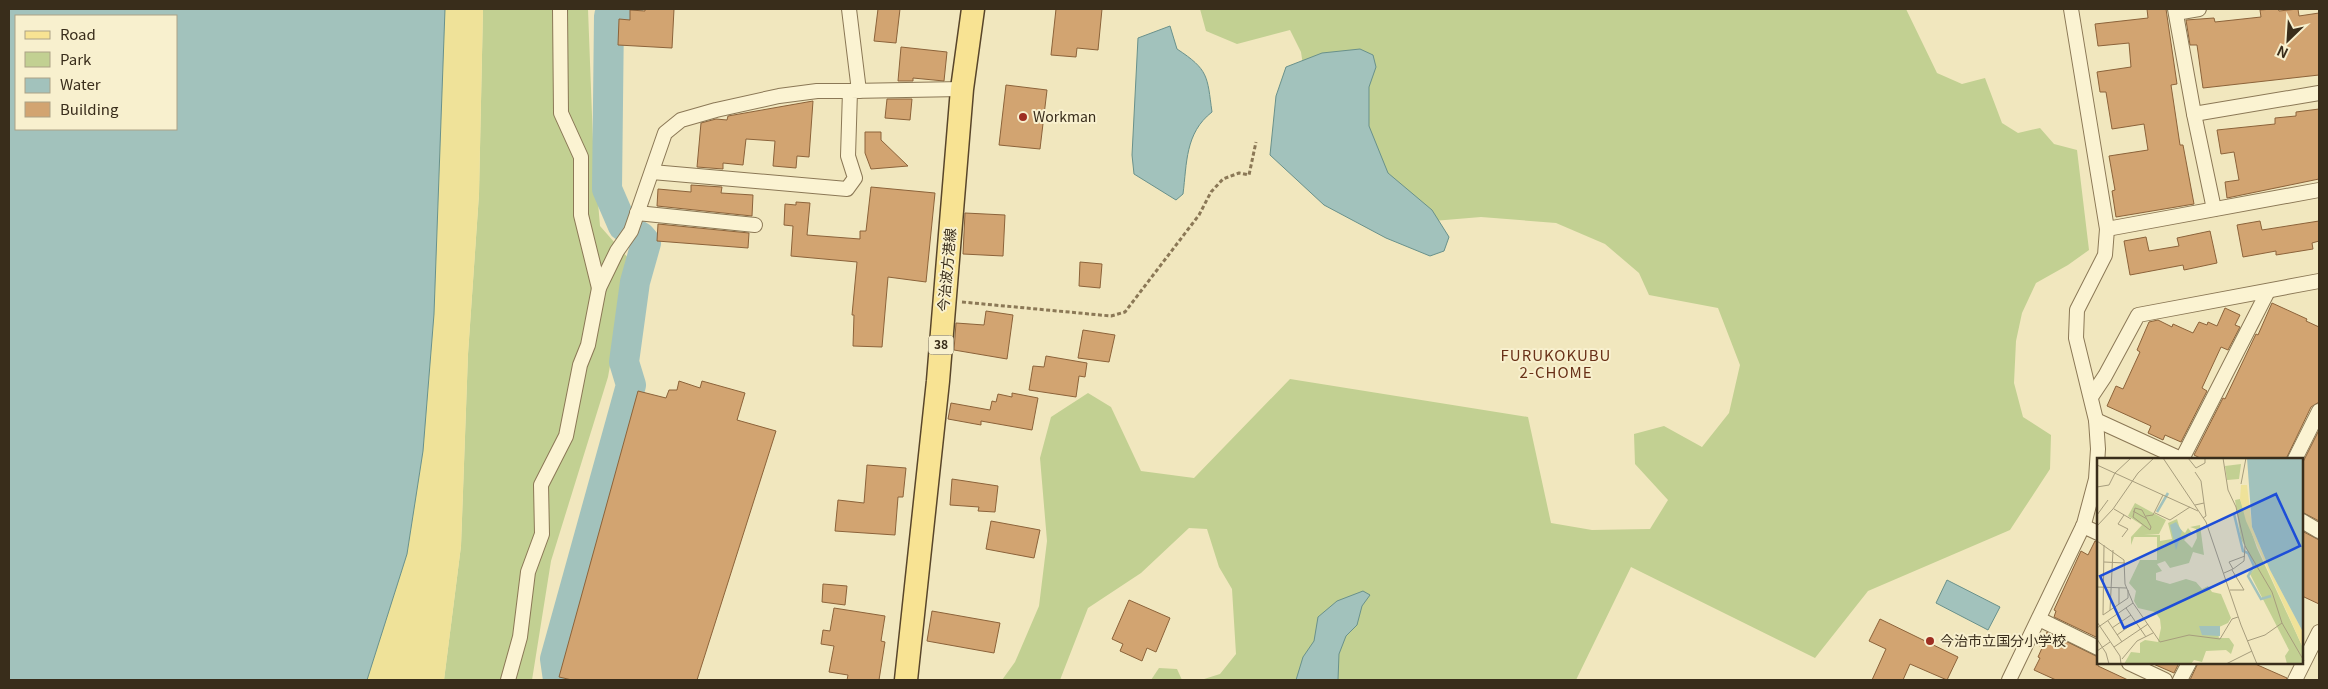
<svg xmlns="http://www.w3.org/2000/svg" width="2328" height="689" font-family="Georgia,'Noto Sans JP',serif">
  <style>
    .green { fill: #c2d092 }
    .sand { fill: #efe299 }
    .water { fill: #a2c2bc; stroke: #69918b; fill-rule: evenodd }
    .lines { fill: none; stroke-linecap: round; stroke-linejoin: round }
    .river { stroke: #a2c2bc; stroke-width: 30 }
    .building { fill: #d2a471; stroke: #8c633a }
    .street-casing { stroke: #8b7856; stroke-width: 16 }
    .primary-casing { stroke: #58452a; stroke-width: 25 }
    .path { stroke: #8b7856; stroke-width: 3; stroke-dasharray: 4 2.5; stroke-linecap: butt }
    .street { stroke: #fbf3d2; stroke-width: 14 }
    .primary { stroke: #f8e393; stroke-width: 22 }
    .poi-dot { fill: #9e2e21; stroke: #f8f0ce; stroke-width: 2 }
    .labels { text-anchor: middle; stroke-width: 4; stroke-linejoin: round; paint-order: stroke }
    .shield { fill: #f8f0ce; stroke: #726851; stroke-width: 1 }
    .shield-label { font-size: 12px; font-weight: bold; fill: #392d1b }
    .poi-label { font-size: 14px; fill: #392d1b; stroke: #f8f0ce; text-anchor: start }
    .street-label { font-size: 14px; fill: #392d1b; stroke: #f8f0ce }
    .neighbourhood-label { font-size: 15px; letter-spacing: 1px; fill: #693118; stroke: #f8f0ce }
    .inset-river { fill: none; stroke: #a2c2bc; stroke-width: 2.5 }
    .inset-road { fill: none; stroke: #a79d7d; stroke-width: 1 }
    .view { fill: #1d4ed8; fill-opacity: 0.15; stroke: #1d4ed8; stroke-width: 2.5 }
    .inset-edge { fill: none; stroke: #392d1b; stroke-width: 2.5 }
  </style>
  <rect width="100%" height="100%" fill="#f1e7be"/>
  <g class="green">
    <polygon points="483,9 588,9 593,142 600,226 629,259 608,377 551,561 532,680 444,680 461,546 468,354 479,194"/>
    <polygon points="1200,9 1906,9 1937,73 1962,84 1985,78 2002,123 2018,133 2040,128 2054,144 2077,150 2089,250 2068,265 2036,283 2022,313 2016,341 2014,383 2023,417 2051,435 2050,469 2010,530 1868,591 1815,658 1631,567 1576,680 1201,680 1220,674 1236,654 1232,589 1219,567 1207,529 1189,528 1141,573 1088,608 1060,680 1002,680 1015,662 1039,606 1047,541 1040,458 1051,417 1088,393 1111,407 1141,471 1194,478 1290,379 1528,417 1551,523 1592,530 1650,529 1668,500 1635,464 1634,434 1664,426 1702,447 1729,413 1740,365 1718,308 1649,295 1639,273 1605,244 1556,223 1481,217 1409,223 1313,132 1301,52 1290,30 1237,44 1206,31"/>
    <polygon points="1159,668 1177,669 1182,680 1151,680"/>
  </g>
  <polygon class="sand" points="445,9 483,9 479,194 468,354 461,546 444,680 367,680 407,554 423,451 434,314"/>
  <g class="water">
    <path d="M9,9H445L434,314L423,451L407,554L367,680H9ZM16,16H176V129H16Z"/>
    <path d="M1170,26L1177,49C1209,70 1207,76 1212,112C1185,133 1187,163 1183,194L1176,200L1134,174L1132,155L1138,38Z"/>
    <polygon points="1360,49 1373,55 1376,67 1369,87 1369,126 1388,173 1432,210 1449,237 1444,251 1430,256 1386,238 1324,205 1270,155 1276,96 1286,67 1322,53"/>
    <polygon points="1947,580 2000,607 1988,630 1936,603"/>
    <polygon points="1363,591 1370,595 1362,606 1357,625 1346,636 1339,654 1338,680 1296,680 1303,657 1314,641 1318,617 1337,601"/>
  </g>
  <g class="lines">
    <polyline class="river" points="558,680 555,659 631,385 624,362 635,282 646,243 641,237 623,226 607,189 609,16 628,9"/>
  </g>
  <g class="building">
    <polygon points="645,9 674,9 672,48 618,45 619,19 630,20 630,10 645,11"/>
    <polygon points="878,9 900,9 896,43 874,41"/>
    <polygon points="1056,9 1102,9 1098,50 1077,48 1076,57 1051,55"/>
    <polygon points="2147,9 2166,9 2177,84 2171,85 2180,145 2183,145 2194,204 2116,217 2112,191 2115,190 2109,156 2148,150 2144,124 2112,129 2106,92 2100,92 2097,72 2131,67 2129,43 2098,46 2095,24 2148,18"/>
    <polygon points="2273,9 2278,9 2279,11 2298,9 2299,16 2319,13 2319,75 2203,88 2197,45 2190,45 2186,20 2214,18 2215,22 2261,17 2260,10"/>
    <polygon points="901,47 947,52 944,81 913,78 913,81 898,81"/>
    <polygon points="1006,85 1047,90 1040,149 999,145"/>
    <polygon points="887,99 912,99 910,120 885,118"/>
    <polygon points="813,101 809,157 797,156 796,168 773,166 775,141 746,139 743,165 723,163 723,169 697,167 701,123 716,119 727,120 728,116"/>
    <polygon points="2319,109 2319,179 2227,198 2225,182 2239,180 2234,152 2221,154 2217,130 2275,124 2275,118 2296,116 2296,112"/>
    <polygon points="865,132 881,132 881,140 908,166 871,169 865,153"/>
    <polygon points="691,185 722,187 721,193 753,195 752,216 657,206 658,189 691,192"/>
    <polygon points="871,187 935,193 926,282 888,277 882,347 853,346 854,315 852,315 857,262 791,256 793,226 784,225 785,204 796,205 796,202 810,203 807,235 860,239 860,231 866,231"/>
    <polygon points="965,213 1005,215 1003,256 963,254"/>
    <polygon points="2260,221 2262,230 2319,221 2319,241 2312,243 2313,249 2276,255 2276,251 2243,257 2237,225"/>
    <polygon points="658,224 749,233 748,248 657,241"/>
    <polygon points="2210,231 2217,263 2184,270 2183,265 2130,275 2124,241 2146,237 2149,251 2179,246 2177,238"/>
    <polygon points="1080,262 1102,264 1100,288 1079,286"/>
    <polygon points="2272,303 2307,319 2306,321 2319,327 2319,402 2311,407 2286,459 2202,459 2194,455 2223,398 2225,399 2256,334 2258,335"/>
    <polygon points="2225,308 2240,315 2235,325 2240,327 2228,350 2221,347 2202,388 2207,391 2181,442 2165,435 2163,440 2148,433 2151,426 2107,406 2116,386 2123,389 2140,352 2137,350 2149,322 2158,320 2172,327 2173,324 2193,333 2199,322 2207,325 2208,322 2217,326"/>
    <polygon points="986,311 1013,315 1007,359 954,350 956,323 984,325"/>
    <polygon points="1083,330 1115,335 1109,362 1078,358"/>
    <polygon points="1046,356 1087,363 1085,377 1079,376 1076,397 1029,390 1033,366 1044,367"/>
    <polygon points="679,381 700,388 702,381 745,393 737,420 776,431 697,680 572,680 559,677 638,391 666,398 669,390 677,390"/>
    <polygon points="1012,393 1038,398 1032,430 981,421 981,425 948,419 951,403 990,410 992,401 996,402 998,394 1012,397"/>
    <polygon points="2319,430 2319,521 2302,512 2302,464"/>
    <polygon points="867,465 906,468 903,497 898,497 895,535 835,531 838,500 864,503"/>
    <polygon points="952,479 998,486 995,512 978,511 979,507 950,505"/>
    <polygon points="991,521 1040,530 1034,558 986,549"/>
    <polygon points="2302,531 2319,540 2319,604 2302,596"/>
    <polygon points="2095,541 2098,542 2098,638 2054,617 2056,611 2054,610 2081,551 2088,555"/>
    <polygon points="823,584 847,586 845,605 822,602"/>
    <polygon points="1129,600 1170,618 1156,652 1147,648 1142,661 1120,651 1123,644 1112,639"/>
    <polygon points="834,608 885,616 881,641 885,642 879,680 847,680 848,675 829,672 834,646 821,644 823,630 830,631"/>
    <polygon points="932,611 1000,623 994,653 927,641"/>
    <polygon points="1880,619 1958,657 1947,680 1910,664 1903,680 1872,680 1886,649 1869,641"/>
    <polygon points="2047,632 2098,657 2098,666 2128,680 2056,680 2034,670 2040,658 2038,657 2042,648 2040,647"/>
    <polygon points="2151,663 2179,663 2174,673"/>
    <polygon points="2198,663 2253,663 2287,678 2286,680 2190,680"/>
  </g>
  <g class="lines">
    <defs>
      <g id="street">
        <polyline points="560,9 561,113 581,157 581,215 599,288"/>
        <polyline points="849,9 859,91"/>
        <polyline points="2175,9 2194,114 2214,209"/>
        <polyline points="2176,13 2199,9"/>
        <polyline points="2194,114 2319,93"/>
        <polyline points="652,172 847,189 855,178 848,156 850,91 962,89"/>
        <polyline points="637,213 755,225"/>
        <polyline points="2107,229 2319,190"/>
        <polyline points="2091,397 2105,376 2138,315 2319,281"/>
        <polyline points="2096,420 2181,459"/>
        <polyline points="2182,459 2268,291"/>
        <polyline points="2295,459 2319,411"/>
        <polyline points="2302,521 2319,531"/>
        <polyline points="2083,526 2098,533"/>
        <polyline points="2039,619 2098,648"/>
        <polyline points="2129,663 2165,680"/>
        <polyline points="508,680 520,637 528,572 542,534 541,485 566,436 580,365 588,345 599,288 617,251 631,231 665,133 681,120 716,110 779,96 817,91 850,91"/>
        <polyline points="2009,680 2084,524 2096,479 2098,449 2096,420 2076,338 2077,310 2105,255 2107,229 2071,9"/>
        <polyline points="2180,680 2189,663"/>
        <polyline points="2295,680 2319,632"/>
      </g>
      <polyline id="primary" points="906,680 938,381 962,89 973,9"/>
    </defs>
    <use href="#street" class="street-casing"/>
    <use href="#primary" class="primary-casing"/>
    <polyline class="path" points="962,302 1111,316 1125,312 1199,215 1211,192 1223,179 1239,173 1249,175 1256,142"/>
    <use href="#street" class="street"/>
    <use href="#primary" class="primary"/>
  </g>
  <g class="poi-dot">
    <circle cx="1023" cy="117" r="5"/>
    <circle cx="1930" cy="641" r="5"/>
  </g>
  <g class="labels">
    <rect class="shield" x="928.5" y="335.5" width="25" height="19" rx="4"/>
    <g class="shield-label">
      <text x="941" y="349">38</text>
    </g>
    <g class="poi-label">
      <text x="1033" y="122">Workman</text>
      <text x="1940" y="646">今治市立国分小学校</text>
    </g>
    <g class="street-label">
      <text transform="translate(947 270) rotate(-85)" y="5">今治波方港線</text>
    </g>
    <g class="neighbourhood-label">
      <text x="1556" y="361">FURUKOKUBU<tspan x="1556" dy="17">2-CHOME</tspan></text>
    </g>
  </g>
  <g transform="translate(2097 458)">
    <rect width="206" height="206" fill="#f1e7be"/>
    <path d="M144,6L142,21L130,22L128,8ZM143,41L160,90L206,190V206H190L188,198L192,192L153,116L159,109L144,81L138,42ZM38,45L69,62L62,76H47L63,77V83L75,81L71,65L80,61L83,71L88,75L91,70L95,75L87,82L95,90L100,80L99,71L93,69L103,67L107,97L96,94L92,105L73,110L68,103L60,106L65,113L59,115V122L73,126L89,121L99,124L105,131L111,128L115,134L124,136L134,160L131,165L120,170L122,180H132L137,187L134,196L129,192L109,193L105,204L97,202L94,206H27L34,194L43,195V185L48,182L61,184L64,170L63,161L58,154L41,150L37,143L39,133L32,125L43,102H60V79H37L34,87V79L45,67L31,58Z" fill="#c2d092"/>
    <path d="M144,27H150L155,69L173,112L206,174V190L149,63L143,41Z" fill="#efe299"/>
    <path d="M150,0H206V174L173,112L155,69ZM79,64L85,73L79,92L73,67ZM102,168H123V178L105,177Z" fill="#a2c2bc"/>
    <path class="inset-river" d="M60,54L71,35M137,56L146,93L151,95L157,108L151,118L164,141L174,138"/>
    <path class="inset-road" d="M66,0L109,64L144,167L160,206M91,0L99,10L108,5V0M126,0L131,32L139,49L148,88L147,103L136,111M0,7L101,53M98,14L104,23L107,45M18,15L34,0M144,26L149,0M0,29L12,27L18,15M98,47L107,45L109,58L106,60M38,50L45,52L54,69L53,72L36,59ZM17,51L34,61M36,53L50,61M58,55L73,62L93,49M0,57L11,42M49,58L56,57L66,37M0,68L16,51L41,15L57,0M25,79L31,71L21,66L27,57M0,83L27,102L28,126L36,145L63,184L92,177L123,181L135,161L141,159M7,87L6,157L31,140V132M148,88L175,134L185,165L207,203M7,104L28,105M127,115L136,111L132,104L148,98M0,129L30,130M133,132H147L135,112M22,146V130M29,150L49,179M13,152L16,92M11,163L25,184M0,164L23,198L24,206M0,170L36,145M15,170L34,157M20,177L38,164M0,181L9,195L12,206M150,183L168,177L185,165M17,189L51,166M0,193L13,184M25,201L40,183L56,175M129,206L155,193"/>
    <path class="view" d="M179,36L203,88L27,170L3,118Z"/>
    <rect width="206" height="206" class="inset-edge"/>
  </g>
  <rect width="2328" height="689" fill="none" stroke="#392d1b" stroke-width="20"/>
  <rect x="15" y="15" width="162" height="115" fill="#f8f0ce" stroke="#aca286"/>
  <rect x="25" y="31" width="25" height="8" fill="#f8e393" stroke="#aca286"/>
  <text x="60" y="40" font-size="15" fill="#392d1b">Road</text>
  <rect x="25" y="52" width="25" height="15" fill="#c2d092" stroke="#aca286"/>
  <text x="60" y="65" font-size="15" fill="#392d1b">Park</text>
  <rect x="25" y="78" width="25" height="15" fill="#a2c2bc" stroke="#aca286"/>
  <text x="60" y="90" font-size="15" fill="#392d1b">Water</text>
  <rect x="25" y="102" width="25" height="15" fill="#d2a471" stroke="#aca286"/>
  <text x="60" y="115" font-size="15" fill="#392d1b">Building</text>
  <g transform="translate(2288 40) rotate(205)" stroke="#f8f0ce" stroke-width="4" paint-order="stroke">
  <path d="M0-4L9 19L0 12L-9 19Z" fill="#392d1b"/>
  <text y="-8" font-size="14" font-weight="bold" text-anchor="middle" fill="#392d1b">N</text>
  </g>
</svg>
